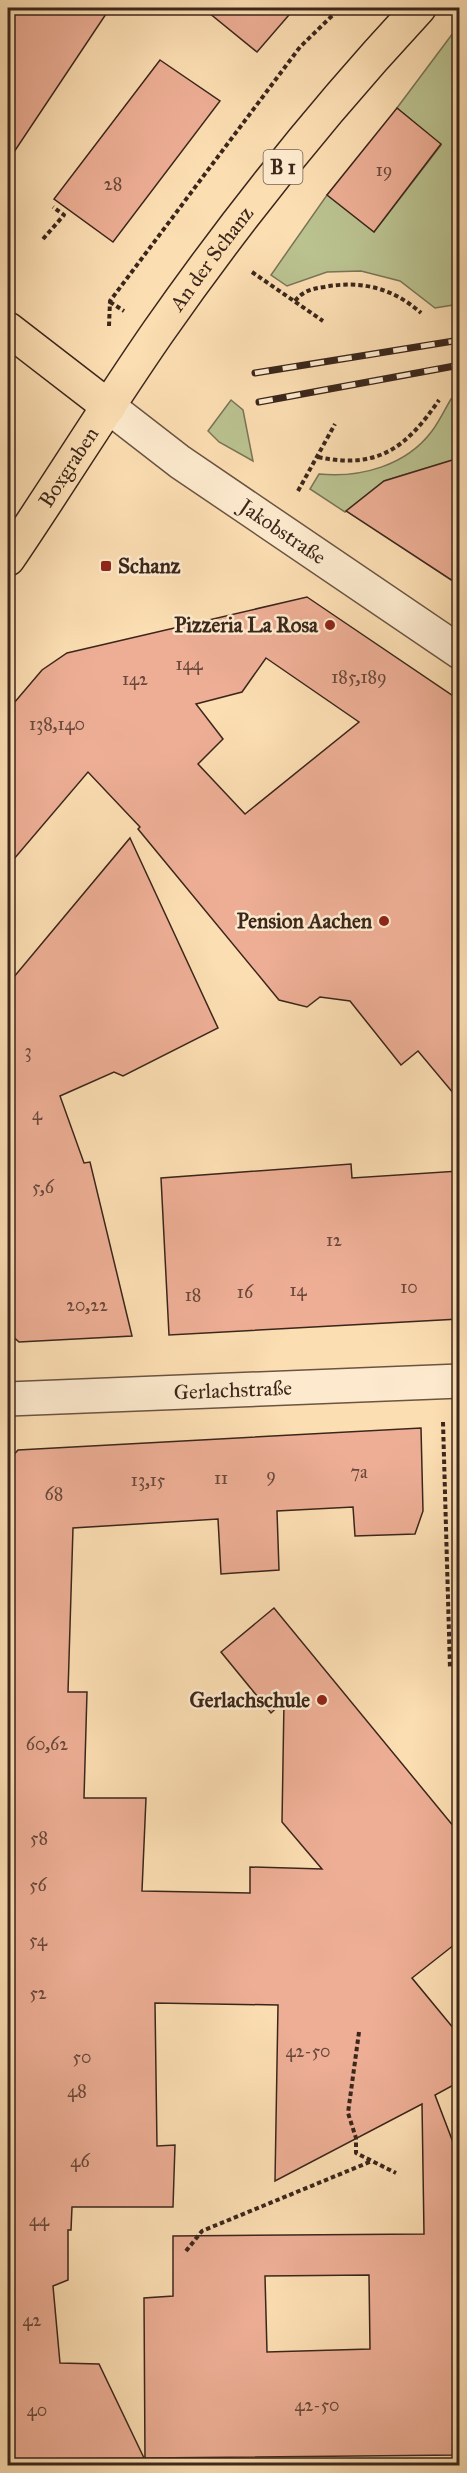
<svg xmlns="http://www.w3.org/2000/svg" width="467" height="2473" font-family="'IM FELL Great Primer',serif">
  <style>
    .green { fill: #bac290; stroke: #7a7456; stroke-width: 1.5 }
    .building { fill: #edae95; stroke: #3b261b; stroke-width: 1.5; fill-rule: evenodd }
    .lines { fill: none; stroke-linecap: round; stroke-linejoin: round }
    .minor-casing { stroke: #6b5441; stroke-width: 36 }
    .major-casing { stroke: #3b261b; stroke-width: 36 }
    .path { stroke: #3b261b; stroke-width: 4; stroke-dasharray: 4.5 3; stroke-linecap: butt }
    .minor { stroke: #fdeace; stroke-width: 33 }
    .major { stroke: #fcdeb3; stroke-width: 33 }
    .rail-casing { stroke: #3b261b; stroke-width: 7 }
    .rail { stroke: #fdeace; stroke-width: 4.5; stroke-dasharray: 14; stroke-linecap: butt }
    .poi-dot { fill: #8f2418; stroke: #fdeace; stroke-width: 2 }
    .labels { text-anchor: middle; stroke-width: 5; stroke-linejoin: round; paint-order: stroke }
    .number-label { font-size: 18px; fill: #68483a }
    .shield { fill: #fdeace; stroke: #756151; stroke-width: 1.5 }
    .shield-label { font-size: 20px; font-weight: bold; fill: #3b261b }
    .street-label { font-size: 21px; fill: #3b261b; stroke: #fdeace }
    .poi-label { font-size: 21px; font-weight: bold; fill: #3b261b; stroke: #fdeace; text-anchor: end }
  </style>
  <rect width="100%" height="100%" fill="#fcdeb3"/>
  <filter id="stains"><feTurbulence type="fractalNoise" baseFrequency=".00333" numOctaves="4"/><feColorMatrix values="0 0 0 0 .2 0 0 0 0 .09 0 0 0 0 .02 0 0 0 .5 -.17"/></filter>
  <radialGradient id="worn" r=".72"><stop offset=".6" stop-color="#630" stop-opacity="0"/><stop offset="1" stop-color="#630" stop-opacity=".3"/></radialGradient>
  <g class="green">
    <polygon points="459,25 459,304 435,308 400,281 361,271 327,272 287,286 271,275 327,195 374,232 441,145 397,108"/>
    <path d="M459,397V458L384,481L345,512L310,489L319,474C360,478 406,466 432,431C439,422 445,409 451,399Z"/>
    <polygon points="231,400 243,410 253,461 219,442 208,431"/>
  </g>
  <g class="building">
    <polygon points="8,8 110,8 8,161"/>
    <polygon points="203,8 295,8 257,52"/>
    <polygon points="160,60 220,101 113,242 54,199"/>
    <polygon points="397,108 441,144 374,232 327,195"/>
    <polygon points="459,458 459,585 346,511 384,481"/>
    <path d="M307,597L459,700V1100L418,1051L401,1065L350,1001L320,997L307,1007L279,1000L138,829L140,827L88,772L8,866V710L42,670L67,653ZM266,658L359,722L245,814L198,764L223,739L196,704L242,692Z"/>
    <polygon points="130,838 218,1028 123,1076 114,1072 60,1096 84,1163 90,1162 132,1336 19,1342 8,1332 8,984"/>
    <polygon points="351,1164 352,1178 459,1171 459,1319 169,1335 161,1178"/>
    <path d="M421,1428L423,1511L415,1534L355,1536L353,1507L277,1511L279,1570L221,1574L218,1519L73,1528L68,1692H87L84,1798H146L142,1891L250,1893V1867L322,1869L282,1822L284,1701L271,1713L221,1652L274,1608L459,1833V1941L412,1978L459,2035V2082L435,2095L459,2158V2455L145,2458L144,2298L173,2296V2236L424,2234L422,2104L275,2181L278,2005L155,2003L157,2146L175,2145L173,2207H72L71,2230H68V2280L53,2286L60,2363L99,2364L144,2458L8,2459V1461L18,1450ZM369,2275L370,2349L267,2352L265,2276Z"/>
  </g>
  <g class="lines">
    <defs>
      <g id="minor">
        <path id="s1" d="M109,407L180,462L460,652"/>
        <path id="s2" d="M8,1399L460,1381"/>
      </g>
      <g id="major">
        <polyline points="8,329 109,407"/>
        <path id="s3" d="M8,559C59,484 106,407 158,332C237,219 325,109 419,8"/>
      </g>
    </defs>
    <use href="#minor" class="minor-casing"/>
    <use href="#major" class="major-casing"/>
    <g class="path">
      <polyline points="43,239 64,215 53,207"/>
      <polyline points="252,272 323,321"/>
      <path d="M295,301C303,291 311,289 324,287C361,280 393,288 421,313"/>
      <polyline points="110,302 124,311"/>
      <polyline points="109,326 110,301 300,47 340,8"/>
      <path d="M318,457C378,470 407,447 439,400"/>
      <polyline points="298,491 335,424"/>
      <polyline points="443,1422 450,1669"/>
      <polyline points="359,2032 348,2113 356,2138 356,2153 396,2173"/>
      <polyline points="186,2251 202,2231 372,2161"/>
    </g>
    <use href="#minor" class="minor"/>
    <use href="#major" class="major"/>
    <defs>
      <g id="rail">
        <polyline points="255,373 460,340"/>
        <polyline points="259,402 460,365"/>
      </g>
    </defs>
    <use href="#rail" class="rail-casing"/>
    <use href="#rail" class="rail"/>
  </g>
  <g class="poi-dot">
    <rect x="100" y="560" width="12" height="12" rx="3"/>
    <circle cx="330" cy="625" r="6"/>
    <circle cx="384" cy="921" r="6"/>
    <circle cx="322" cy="1700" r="6"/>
  </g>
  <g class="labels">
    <g class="number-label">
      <text x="384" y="176">19</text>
      <text x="113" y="190">28</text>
      <text x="189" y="670">144</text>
      <text x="359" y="683">185,189</text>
      <text x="135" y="685">142</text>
      <text x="57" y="730">138,140</text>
      <text x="28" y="1057">3</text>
      <text x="37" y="1120">4</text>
      <text x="43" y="1193">5,6</text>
      <text x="334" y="1246">12</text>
      <text x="409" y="1293">10</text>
      <text x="298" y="1296">14</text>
      <text x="245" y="1298">16</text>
      <text x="193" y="1301">18</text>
      <text x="87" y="1311">20,22</text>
      <text x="359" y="1478">7a</text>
      <text x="271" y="1481">9</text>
      <text x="221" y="1484">11</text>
      <text x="148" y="1486">13,15</text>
      <text x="54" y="1500">68</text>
      <text x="47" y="1750">60,62</text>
      <text x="39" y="1844">58</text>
      <text x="38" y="1891">56</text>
      <text x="38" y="1946">54</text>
      <text x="38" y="1999">52</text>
      <text x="308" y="2057">42-50</text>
      <text x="82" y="2063">50</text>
      <text x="77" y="2097">48</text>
      <text x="80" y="2167">46</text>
      <text x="39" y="2226">44</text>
      <text x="32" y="2326">42</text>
      <text x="317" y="2411">42-50</text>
      <text x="37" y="2416">40</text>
    </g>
    <rect class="shield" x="263.5" y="150" width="39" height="34" rx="4.5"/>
    <g class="shield-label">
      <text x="283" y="174">B 1</text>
    </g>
    <g class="street-label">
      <text dy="7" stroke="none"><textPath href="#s3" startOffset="363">An der Schanz</textPath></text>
      <text dy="7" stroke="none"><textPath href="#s3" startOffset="110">Boxgraben</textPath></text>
      <text dy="7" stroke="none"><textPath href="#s1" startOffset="214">Jakobstraße</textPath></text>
      <text dy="7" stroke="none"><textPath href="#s2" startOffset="225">Gerlachstraße</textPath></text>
    </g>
    <g class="poi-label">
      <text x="118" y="573" text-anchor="start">Schanz</text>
      <text x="318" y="632">Pizzeria La Rosa</text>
      <text x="372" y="928">Pension Aachen</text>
      <text x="310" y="1707">Gerlachschule</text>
    </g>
  </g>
  <rect width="467" height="2473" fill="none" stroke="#fcdeb3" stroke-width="30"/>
  <rect x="9" y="9" width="449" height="2455" fill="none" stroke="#3b261b" stroke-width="3"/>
  <rect x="15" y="15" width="437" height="2443" fill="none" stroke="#3b261b" stroke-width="1.5"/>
  <rect width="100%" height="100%" filter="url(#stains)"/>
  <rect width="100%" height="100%" fill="url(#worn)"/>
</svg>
